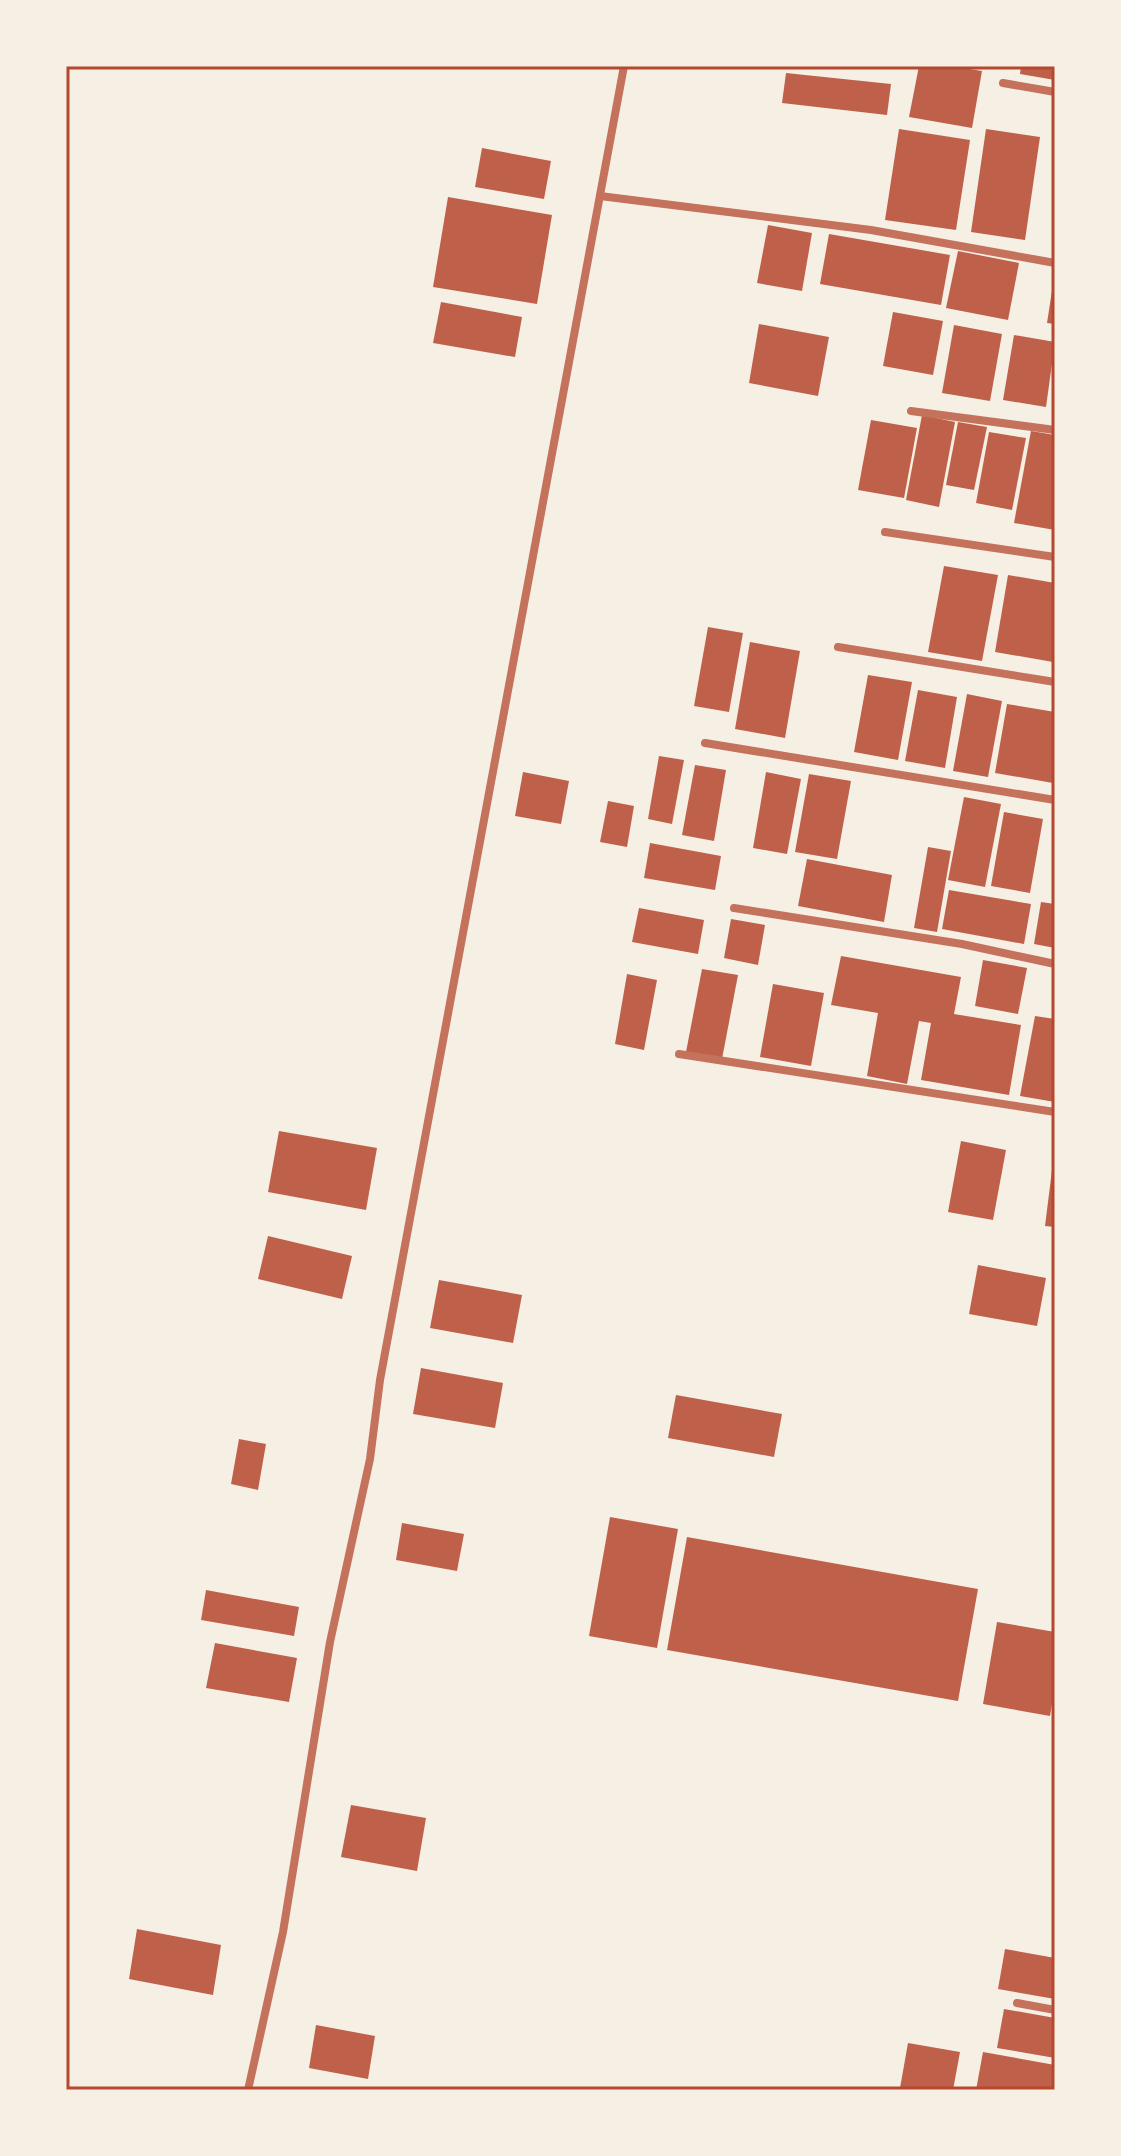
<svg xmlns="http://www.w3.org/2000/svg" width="1121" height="2156" font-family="Karla,sans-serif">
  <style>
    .building { fill: #bf614a }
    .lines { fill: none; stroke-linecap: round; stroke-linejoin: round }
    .minor { stroke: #c5725c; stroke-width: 8 }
    .neatline { fill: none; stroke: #b5482f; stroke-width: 3 }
  </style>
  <rect width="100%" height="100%" fill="#f6efe4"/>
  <g class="building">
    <polygon points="919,66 951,66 982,71 972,128 909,117"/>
    <polygon points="1021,66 1055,66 1055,80 1020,74"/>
    <polygon points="786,73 891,84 887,115 782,103"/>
    <polygon points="899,129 970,140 956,230 885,220"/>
    <polygon points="986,129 1040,137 1025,240 971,232"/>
    <polygon points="482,148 551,161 544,199 475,187"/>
    <polygon points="448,197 552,215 537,304 433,287"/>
    <polygon points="768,225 812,233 802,291 757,283"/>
    <polygon points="829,234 950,255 941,305 820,284"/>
    <polygon points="958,251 1019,263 1008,320 946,308"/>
    <polygon points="1053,284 1055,284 1055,324 1047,323"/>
    <polygon points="441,302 522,317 515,357 433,343"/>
    <polygon points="893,312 943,321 933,375 883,366"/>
    <polygon points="759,324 829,337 818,396 749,383"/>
    <polygon points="954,325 1002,334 990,401 942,393"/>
    <polygon points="1014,335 1055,342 1046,407 1003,400"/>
    <polygon points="922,415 955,422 939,507 906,500"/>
    <polygon points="871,420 917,428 904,498 858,490"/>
    <polygon points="958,422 987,427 974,490 946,485"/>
    <polygon points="1031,431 1055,435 1055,530 1014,523"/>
    <polygon points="989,432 1026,438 1012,510 976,503"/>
    <polygon points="944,566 998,575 982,661 928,652"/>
    <polygon points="1008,575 1055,583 1053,662 995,652"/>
    <polygon points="708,627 743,633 729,712 694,706"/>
    <polygon points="750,642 800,651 785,738 735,729"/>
    <polygon points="868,675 912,682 898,760 854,752"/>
    <polygon points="918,690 957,697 945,768 905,761"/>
    <polygon points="967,694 1002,701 988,777 953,771"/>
    <polygon points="1007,704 1055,712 1053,783 995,773"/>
    <polygon points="659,756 684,760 672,824 648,819"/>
    <polygon points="695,765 726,770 714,841 682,835"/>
    <polygon points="523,772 569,781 561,824 515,816"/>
    <polygon points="766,772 801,779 787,854 753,848"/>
    <polygon points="809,774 851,781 837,859 795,852"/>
    <polygon points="964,797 1001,804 985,887 948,880"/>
    <polygon points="608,801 634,806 627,847 600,842"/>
    <polygon points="1004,812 1043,819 1030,893 991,886"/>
    <polygon points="650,843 721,856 715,890 644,878"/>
    <polygon points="928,847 951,851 937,932 914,928"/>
    <polygon points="807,859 892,875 884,922 798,906"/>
    <polygon points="949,890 1031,904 1024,944 942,929"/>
    <polygon points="1041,902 1055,904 1055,948 1034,944"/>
    <polygon points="639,908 704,920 698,954 632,942"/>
    <polygon points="731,919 765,925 758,965 724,958"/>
    <polygon points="841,956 961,977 954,1014 1021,1025 1009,1095 921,1080 931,1023 919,1021 907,1084 867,1076 878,1013 831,1005"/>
    <polygon points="983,960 1027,968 1018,1014 975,1006"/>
    <polygon points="702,969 738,975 722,1059 686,1052"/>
    <polygon points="627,974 657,980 644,1050 615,1044"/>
    <polygon points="773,984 824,993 811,1066 760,1057"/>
    <polygon points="1035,1016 1055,1019 1055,1102 1020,1096"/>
    <polygon points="279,1131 377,1148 366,1210 268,1192"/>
    <polygon points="961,1141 1006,1150 993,1220 948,1212"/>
    <polygon points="1053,1162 1055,1162 1055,1227 1045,1226"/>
    <polygon points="268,1236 352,1256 342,1299 258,1279"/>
    <polygon points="978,1265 1046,1278 1037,1326 969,1314"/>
    <polygon points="439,1280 522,1295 513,1343 430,1328"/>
    <polygon points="421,1368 503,1383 495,1428 413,1414"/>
    <polygon points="676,1395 782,1414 774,1457 668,1438"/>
    <polygon points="239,1439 266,1444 258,1490 231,1484"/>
    <polygon points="610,1517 678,1529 657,1648 589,1636"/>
    <polygon points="402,1523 464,1534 457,1571 396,1560"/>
    <polygon points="687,1537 978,1589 958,1701 667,1650"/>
    <polygon points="206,1590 299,1607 294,1636 201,1620"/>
    <polygon points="997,1622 1055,1632 1055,1686 1050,1716 983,1704"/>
    <polygon points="215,1643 297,1658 289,1702 206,1688"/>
    <polygon points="351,1805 426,1818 417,1871 341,1857"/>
    <polygon points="137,1929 221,1945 213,1995 129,1979"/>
    <polygon points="1005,1949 1055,1958 1055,1999 998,1989"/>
    <polygon points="1004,2009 1055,2018 1055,2058 997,2048"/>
    <polygon points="316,2025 375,2036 368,2079 309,2068"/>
    <polygon points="908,2043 960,2052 953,2090 900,2088"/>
    <polygon points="983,2052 1055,2065 1055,2090 976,2090"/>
  </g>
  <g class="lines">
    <g class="minor">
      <polyline points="1003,83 1055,92"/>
      <polyline points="600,196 871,230 1055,263"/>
      <polyline points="911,411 1055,430"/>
      <polyline points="885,532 1055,557"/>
      <polyline points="838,647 1055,682"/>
      <polyline points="705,743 1055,800"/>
      <polyline points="734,908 962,944 1055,964"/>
      <polyline points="679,1054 1055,1112"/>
      <polyline points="1017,2003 1055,2010"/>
      <polyline points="248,2090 283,1932 330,1642 370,1459 380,1380 624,66"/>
    </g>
  </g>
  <rect width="1121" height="2156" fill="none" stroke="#f6efe4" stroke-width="136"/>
  <rect x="68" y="68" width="985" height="2020" class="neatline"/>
</svg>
